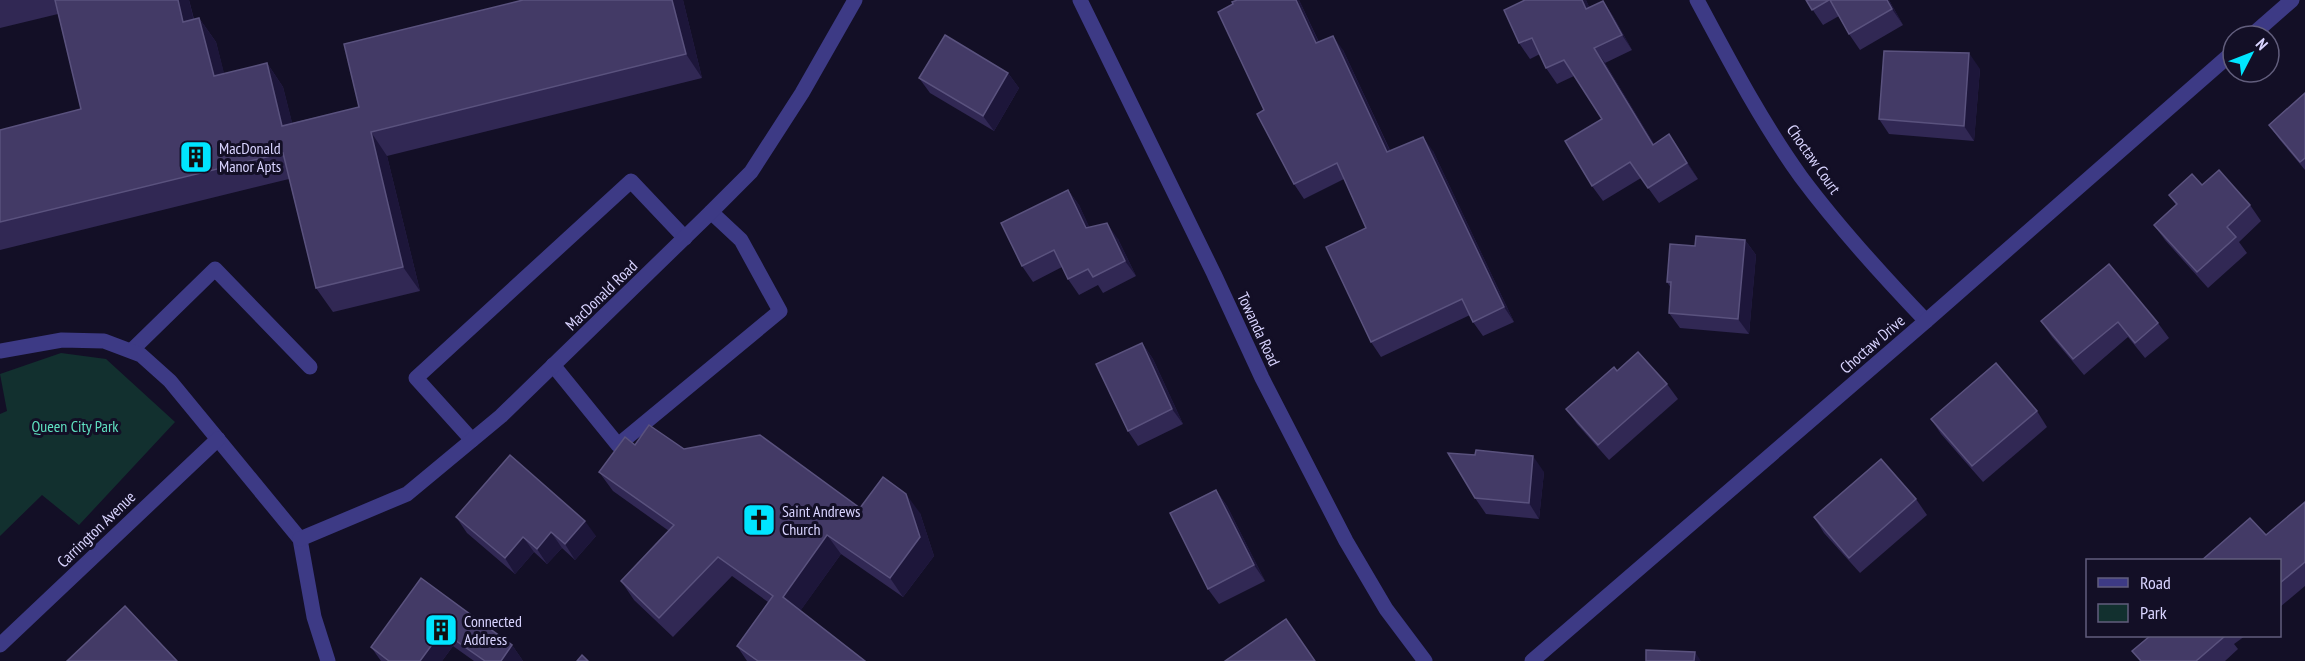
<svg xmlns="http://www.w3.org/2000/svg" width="2305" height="661" font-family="'PT Sans Narrow',sans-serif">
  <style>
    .green { fill: #12302f }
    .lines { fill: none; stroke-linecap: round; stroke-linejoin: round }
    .service { stroke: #3d3a85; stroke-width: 15 }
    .minor { stroke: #3d3a85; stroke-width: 15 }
    .tertiary { stroke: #3d3a85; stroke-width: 15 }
    .wall { fill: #312854 }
    .shaded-wall { fill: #1d163a }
    .building { fill: #433a66; stroke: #5a527e; stroke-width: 1.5 }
    .labels { text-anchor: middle; stroke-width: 6; stroke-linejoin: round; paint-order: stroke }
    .poi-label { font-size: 16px; fill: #d9d4ff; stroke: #130f26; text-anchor: start }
    .street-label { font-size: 16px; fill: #d9d4ff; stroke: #130f26 }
    .park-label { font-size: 16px; fill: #5fe0c0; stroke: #130f26 }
  </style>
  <rect width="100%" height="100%" fill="#130f26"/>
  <polygon class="green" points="61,353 106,359 175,422 79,525 42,495 0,536 0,414 7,411 0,374"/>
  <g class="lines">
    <g class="service">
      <polyline points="132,350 215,269 310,367"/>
      <polyline points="553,365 618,445 780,311 741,240 711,212"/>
      <polyline points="472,440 416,378 631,181 685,238"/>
    </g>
    <g class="minor">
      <polyline points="1080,0 1214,274 1262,378 1346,541 1386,609 1425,661"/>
      <path d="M1697,0C1729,60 1761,121 1801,177C1839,228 1882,275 1926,321"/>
      <polyline points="2251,36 2292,0"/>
      <polyline points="0,351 62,340 104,341 141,355 170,381 300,539 314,617 328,661"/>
      <polyline points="0,645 218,439"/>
      <polyline points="1532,661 1926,321 2233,52"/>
    </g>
    <polyline class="tertiary" points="300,539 407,494 501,416 706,217 751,172 802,93 855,0"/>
  </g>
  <g class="wall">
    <polygon points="0,0 189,0 194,19 199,18 216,42 224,74 267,63 283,87 292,123 359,107 683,0 702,78 387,156 420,291 333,312 316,288 289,179 0,250 0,130 81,109 58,14 0,28"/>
    <polygon points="1299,0 1319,42 1343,50 1390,150 1433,151 1514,322 1483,336 1473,322 1470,315 1381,357 1371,342 1366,228 1344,179 1304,199 1294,184 1264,110 1233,4"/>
    <polygon points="1525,0 1586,0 1589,7 1603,1 1613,16 1632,50 1605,63 1654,144 1669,134 1698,179 1659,203 1641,178 1603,201 1592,186 1602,119 1574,76 1557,84 1546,68 1540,54 1530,59 1519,43"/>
    <polygon points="1806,0 1889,0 1903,25 1860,50 1849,34 1839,16 1823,25"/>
    <polygon points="1980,69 1974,141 1889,134 1879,119"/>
    <polygon points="1008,73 1019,88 994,131 930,93 919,78"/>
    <polygon points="2305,93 2305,170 2280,140 2269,125"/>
    <polygon points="2202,185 2250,205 2261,221 2239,242 2247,253 2208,288 2165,240 2154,225 2176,205 2169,195"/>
    <polygon points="1068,190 1079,205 1089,227 1118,239 1136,276 1103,293 1098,285 1079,295 1068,279 1062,267 1033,282 1022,266"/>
    <polygon points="1745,240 1756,255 1749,334 1680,328 1669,313 1671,288 1667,282 1695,246"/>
    <polygon points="2041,321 2158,323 2169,338 2145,358 2128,337 2084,375 2052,337"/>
    <polygon points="1142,343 1153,359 1183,424 1138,446 1128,431"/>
    <polygon points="1617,371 1667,384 1678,399 1609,460 1577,424 1566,409"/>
    <polygon points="2037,411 2047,427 1983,482 1941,434 1931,419"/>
    <polygon points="635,445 684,449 860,508 920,513 934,556 903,597 841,554 800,611 865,661 747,661 737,646 768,602 732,576 673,637 634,600 621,581 669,531 613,491 599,472"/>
    <polygon points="1475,455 1544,472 1539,519 1486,514 1475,498"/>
    <polygon points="1216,490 1227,506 1265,581 1219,604 1208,589"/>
    <polygon points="1916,499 1927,515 1860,573 1824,533 1814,517"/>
    <polygon points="2305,502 2305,586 2280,607 2280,561 2266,535"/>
    <polygon points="456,517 596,536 575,560 562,548 547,564 534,552 515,574 467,533"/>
    <polygon points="421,578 512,645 523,661 474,661 453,646 442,661 381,661 371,647"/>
    <polygon points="2150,636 2245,636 2234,644 2238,649 2225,661 2140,661 2132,651"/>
  </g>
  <g class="shaded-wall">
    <polygon points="178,0 189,0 200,46 183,22"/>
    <polygon points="672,0 683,0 702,78 686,54"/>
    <polygon points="1296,0 1299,0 1326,58 1316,43"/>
    <polygon points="1582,0 1586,0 1597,24 1586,9"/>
    <polygon points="1887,0 1889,0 1903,25 1892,9"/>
    <polygon points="1603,1 1613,16 1632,50 1622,35"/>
    <polygon points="199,18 216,42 231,100 214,76"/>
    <polygon points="1333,36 1343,50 1397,166 1387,152"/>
    <polygon points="1594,48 1605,63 1664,160 1653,145"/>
    <polygon points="1969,53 1980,69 1974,141 1964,126"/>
    <polygon points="267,63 283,87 299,150 282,126"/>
    <polygon points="1008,73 1019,88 994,131 983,116"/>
    <polygon points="371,132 387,156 420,291 403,267"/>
    <polygon points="1669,134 1680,150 1698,179 1687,163"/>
    <polygon points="1423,137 1433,151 1514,322 1504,307"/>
    <polygon points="1068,190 1079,205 1097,243 1086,228"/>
    <polygon points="1107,223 1118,239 1136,276 1125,261"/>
    <polygon points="1745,240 1756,255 1749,334 1738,319"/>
    <polygon points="1142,343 1153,359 1183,424 1172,409"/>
    <polygon points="1533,456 1544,472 1539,519 1529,503"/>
    <polygon points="1216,490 1227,506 1265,581 1254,565"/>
    <polygon points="906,494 920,513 934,556 903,597 890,578"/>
    <polygon points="585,521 596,536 575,560 565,544"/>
    <polygon points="551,532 562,548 547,564 537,549"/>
    <polygon points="827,535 841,554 796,617 783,597"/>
    <polygon points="523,537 534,552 515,574 505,558"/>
    <polygon points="442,631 453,646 442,661 420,661"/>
    <polygon points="512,645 523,661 501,661"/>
    <polygon points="1695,652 1701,661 1694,661"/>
  </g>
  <g class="building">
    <polygon points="55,0 178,0 183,22 199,18 214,76 267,63 282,126 359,107 344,44 523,0 672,0 686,54 371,132 403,267 316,288 283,153 0,222 0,130 81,109"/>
    <polygon points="1237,0 1296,0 1316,43 1333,36 1387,152 1423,137 1504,307 1473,322 1462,299 1371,342 1326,247 1366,228 1337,163 1294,184 1257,114 1264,110 1218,12 1233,4 1232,2"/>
    <polygon points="1525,0 1582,0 1586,9 1603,1 1622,35 1594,48 1653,145 1669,134 1687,163 1648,188 1630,162 1592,186 1565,141 1602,119 1564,60 1546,68 1532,38 1519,43 1504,10"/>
    <polygon points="1806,0 1829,0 1812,10"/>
    <polygon points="1830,0 1887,0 1892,9 1849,34"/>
    <polygon points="945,35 1008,73 983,116 919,78"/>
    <polygon points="1884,51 1969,53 1964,126 1879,119"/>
    <polygon points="2305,93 2305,158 2300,162 2269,125"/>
    <polygon points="2219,170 2250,205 2227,227 2236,237 2197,272 2154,225 2177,204 2169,195 2192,174 2202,185"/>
    <polygon points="1068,190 1086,228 1107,223 1125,261 1093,277 1088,269 1068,279 1054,250 1022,266 1001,223"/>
    <polygon points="1696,236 1745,240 1738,319 1669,313 1671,282 1667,282 1670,244 1695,246"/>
    <polygon points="2109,264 2158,323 2135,343 2118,322 2073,359 2041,321"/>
    <polygon points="1142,343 1172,409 1128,431 1096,364"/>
    <polygon points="1638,352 1667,384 1598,445 1566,409 1614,367 1617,371"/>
    <polygon points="1996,363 2037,411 1972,466 1931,419"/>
    <polygon points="649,425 684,449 760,435 860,508 883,477 906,494 920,537 890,578 827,535 783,597 865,661 758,661 737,646 773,596 718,557 659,618 621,581 674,525 599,472 625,437 635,445"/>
    <polygon points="1476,450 1533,456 1529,503 1475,498 1448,453 1475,455"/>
    <polygon points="510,455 585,521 565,544 551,532 537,549 523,537 505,558 456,517"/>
    <polygon points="1881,459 1916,499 1849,558 1814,517"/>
    <polygon points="1216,490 1254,565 1208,589 1170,513"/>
    <polygon points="2305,502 2305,562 2280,583 2280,561 2201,561 2250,518 2266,535"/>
    <polygon points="421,578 512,645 501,661 485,661 442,631 420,661 389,661 371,647"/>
    <polygon points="125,606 177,661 67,661"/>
    <polygon points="1286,619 1315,661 1225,661"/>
    <polygon points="2150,636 2225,636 2196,661 2141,661 2132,651"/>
    <polygon points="1646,650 1695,652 1694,661 1646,661"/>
    <polygon points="582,655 588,661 577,661"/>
  </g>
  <defs>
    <symbol id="building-square" viewBox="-11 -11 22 22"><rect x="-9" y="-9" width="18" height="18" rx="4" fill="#00e5ff" stroke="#130f26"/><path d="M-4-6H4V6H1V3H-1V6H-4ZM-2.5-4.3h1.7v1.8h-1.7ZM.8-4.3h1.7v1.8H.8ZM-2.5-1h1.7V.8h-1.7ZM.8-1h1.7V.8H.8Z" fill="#111"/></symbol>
    <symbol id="church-square" viewBox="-11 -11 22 22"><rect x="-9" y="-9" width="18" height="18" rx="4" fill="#00e5ff" stroke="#130f26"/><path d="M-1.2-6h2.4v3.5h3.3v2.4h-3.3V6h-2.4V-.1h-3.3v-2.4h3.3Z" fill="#111"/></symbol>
  </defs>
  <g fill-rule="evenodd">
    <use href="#building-square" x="177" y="138" width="38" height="38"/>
    <use href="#church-square" x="740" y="501" width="38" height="38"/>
    <use href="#building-square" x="422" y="611" width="38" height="38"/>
  </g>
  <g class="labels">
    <g class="poi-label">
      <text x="219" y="154">MacDonald<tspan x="219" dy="18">Manor Apts</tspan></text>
      <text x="782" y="517">Saint Andrews<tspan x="782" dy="18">Church</tspan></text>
      <text x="464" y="627">Connected<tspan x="464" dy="18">Address</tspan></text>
    </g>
    <g class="street-label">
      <text transform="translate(1814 159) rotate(55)" y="6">Choctaw Court</text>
      <text transform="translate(601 295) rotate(-44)" y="6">MacDonald Road</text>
      <text transform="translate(1259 329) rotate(65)" y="6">Towanda Road</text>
      <text transform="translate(1872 344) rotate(-41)" y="6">Choctaw Drive</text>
      <text transform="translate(96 529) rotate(-44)" y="6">Carrington Avenue</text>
    </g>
    <g class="park-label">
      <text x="75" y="432">Queen City Park</text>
    </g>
  </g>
  <rect x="2086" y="559" width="195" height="78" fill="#130f26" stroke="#625e7d" stroke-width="1.5"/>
  <rect x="2098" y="578" width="30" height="9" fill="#3d3a85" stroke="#625e7d" stroke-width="1.5"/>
  <text x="2140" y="589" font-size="18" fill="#d9d4ff">Road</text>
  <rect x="2098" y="604" width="30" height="18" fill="#12302f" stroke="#625e7d" stroke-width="1.5"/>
  <text x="2140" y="619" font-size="18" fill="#d9d4ff">Park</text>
  <g transform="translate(2251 54) rotate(48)"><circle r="28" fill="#130f26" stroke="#625e7d" stroke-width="1.5"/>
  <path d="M0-4.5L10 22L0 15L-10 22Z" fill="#00e5ff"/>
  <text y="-9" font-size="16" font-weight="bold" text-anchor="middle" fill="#d9d4ff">N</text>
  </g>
</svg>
